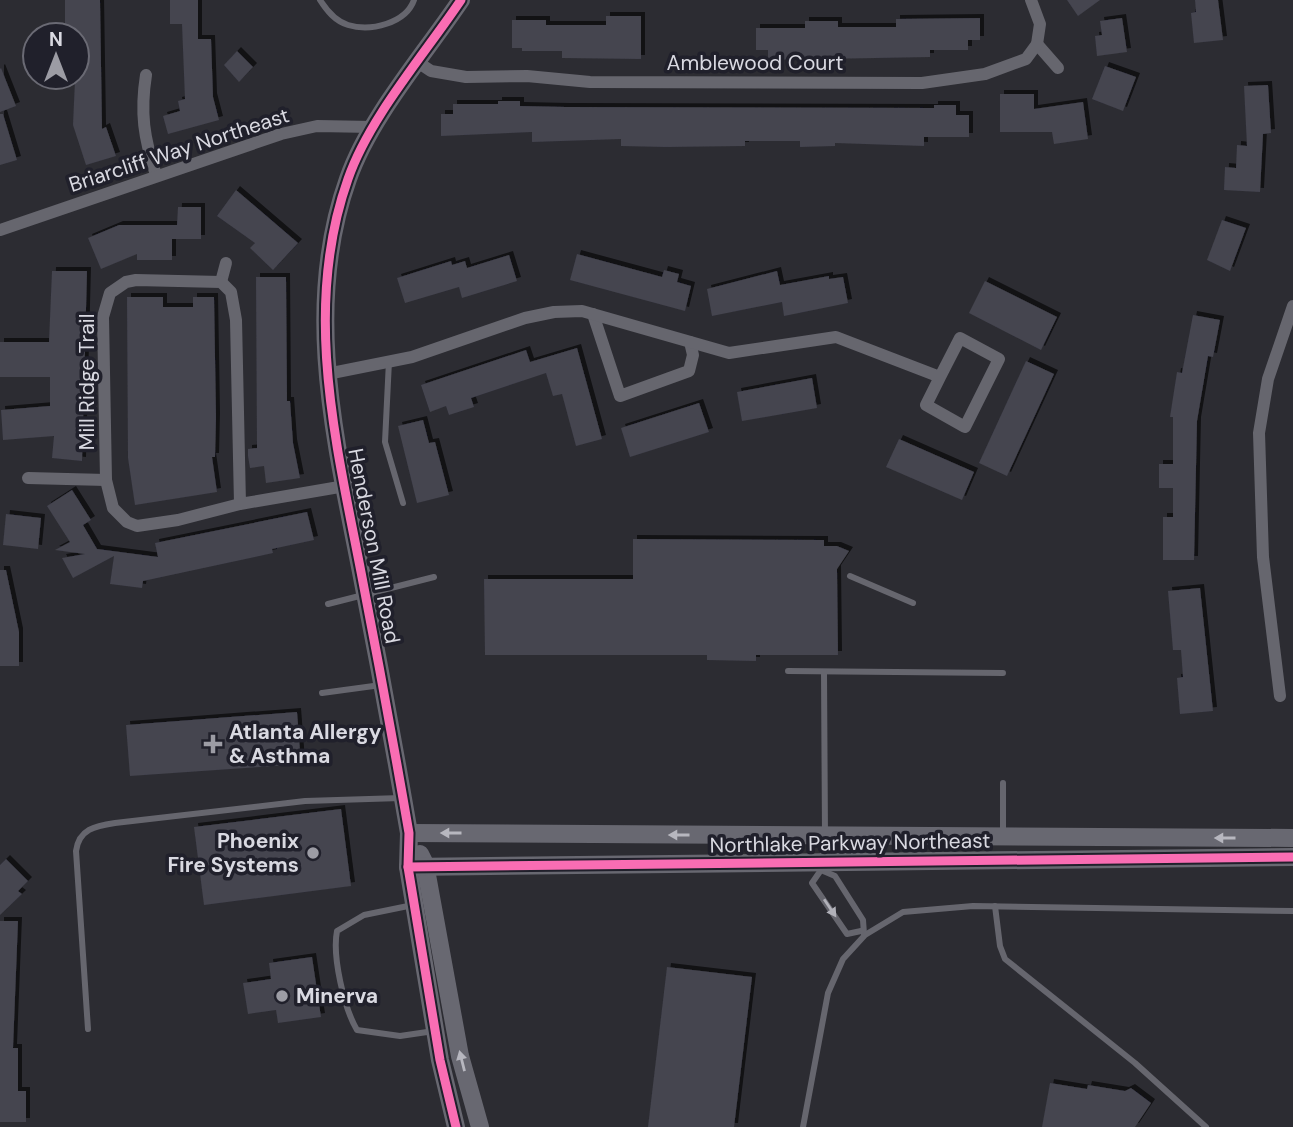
<svg xmlns="http://www.w3.org/2000/svg" width="1293" height="1127" font-family="'DM Sans',sans-serif">
  <style>
    .building { fill: #44444f; filter: url(#shadow) }
    .lines { fill: none; stroke-linecap: round; stroke-linejoin: round }
    .lane { stroke: #66666e; stroke-width: 6 }
    .street { stroke: #66666e; stroke-width: 12 }
    .secondary { stroke: #686871; stroke-width: 18 }
    .cycleway-casing { stroke: #20202b; stroke-width: 13 }
    .cycleway { stroke: #f96db3; stroke-width: 9 }
    .oneway { fill: #b7b7bf }
    .oneway2 { fill: #b1b1b9 }
    .poi-dot { fill: #9c9ca4; stroke: #20202b; stroke-width: 2.5 }
    .labels { text-anchor: middle; stroke-width: 7; stroke-linejoin: round; paint-order: stroke }
    .street-label { font-size: 21px; fill: #d9d9e1; stroke: #20202b }
    .poi-label { font-size: 21px; font-weight: bold; fill: #d9d9e1; stroke: #20202b; text-anchor: start }
  </style>
  <defs>
    <filter id="shadow"><feDropShadow dx="4" dy="-4" stdDeviation="0" flood-color="#0009"/></filter>
  </defs>
  <rect width="100%" height="100%" fill="#2c2c32"/>
  <g class="building">
    <polygon points="65,0 100,0 102,129 106,127 116,156 86,165 73,125 77,35 65,35"/>
    <polygon points="170,0 198,0 198,39 211,39 213,97 219,120 168,134 163,116 180,111 178,101 185,99 182,24 170,24"/>
    <polygon points="1067,0 1100,0 1078,16"/>
    <polygon points="1195,0 1218,0 1223,40 1194,43 1191,13 1196,12"/>
    <polygon points="606,16 641,16 641,59 562,58 562,51 522,51 522,48 512,48 512,20 546,20 546,25 606,25"/>
    <polygon points="980,18 980,40 968,40 968,50 930,50 930,57 768,60 768,50 756,50 756,28 805,28 805,21 838,21 838,27 896,27 896,19"/>
    <polygon points="1122,18 1127,52 1097,56 1095,36 1102,35 1100,21"/>
    <polygon points="237,51 253,67 239,82 224,65"/>
    <polygon points="1105,66 1136,77 1123,111 1092,99"/>
    <polygon points="1,68 16,106 0,112 0,69"/>
    <polygon points="1268,85 1271,133 1263,134 1260,192 1224,190 1225,167 1236,168 1237,145 1247,146 1244,86"/>
    <polygon points="1000,94 1034,94 1034,109 1083,102 1088,139 1054,144 1052,132 1000,132"/>
    <polygon points="498,101 520,101 520,106 566,107 934,108 934,105 956,105 956,115 969,115 969,137 924,137 924,146 835,143 835,146 800,147 800,141 745,141 745,146 666,147 621,146 621,139 532,142 532,132 441,136 441,114 453,114 453,104 498,104"/>
    <polygon points="0,114 3,114 17,160 0,165"/>
    <polygon points="236,190 298,243 273,270 250,248 255,243 217,216"/>
    <polygon points="178,207 201,207 201,239 172,239 172,260 137,260 137,254 101,269 88,238 119,225 177,225"/>
    <polygon points="1222,220 1246,228 1230,271 1207,260"/>
    <polygon points="577,254 662,277 664,270 679,274 677,282 691,286 685,311 570,280"/>
    <polygon points="509,255 517,281 462,298 459,287 405,303 397,278 451,261 452,265 465,261 467,268"/>
    <polygon points="52,271 87,271 82,461 52,458 54,436 3,440 1,410 50,406 50,377 0,377 0,342 49,342"/>
    <polygon points="777,271 780,285 829,276 829,279 843,277 848,303 784,316 782,302 712,316 707,289"/>
    <polygon points="256,277 286,277 287,401 290,401 293,443 300,478 266,483 264,466 250,468 248,456 248,449 257,448"/>
    <polygon points="985,281 1057,317 1041,350 969,313"/>
    <polygon points="127,297 163,297 163,307 193,307 193,297 214,297 216,417 215,457 212,457 217,492 135,505 128,458"/>
    <polygon points="1193,315 1220,320 1213,357 1208,356 1197,421 1194,560 1163,560 1163,517 1173,517 1173,488 1159,488 1159,464 1173,464 1173,417 1170,417 1177,372 1182,373"/>
    <polygon points="577,348 602,439 576,446 562,394 553,396 546,373 471,398 474,407 449,415 446,406 430,412 421,385 526,350 530,362"/>
    <polygon points="1026,361 1054,374 1007,476 979,463"/>
    <polygon points="812,378 817,408 742,421 737,392"/>
    <polygon points="699,403 709,432 630,457 621,428"/>
    <polygon points="423,420 429,443 435,442 449,495 417,503 398,426"/>
    <polygon points="899,439 974,472 962,500 886,467"/>
    <polygon points="72,490 91,520 83,525 97,549 158,557 155,543 307,512 314,540 272,549 273,553 143,581 142,588 110,584 114,556 73,578 62,558 85,554 55,550 70,542 47,506"/>
    <polygon points="6,514 41,518 38,549 3,545"/>
    <polygon points="633,539 824,540 824,546 837,546 849,551 837,569 838,655 756,655 756,661 707,660 707,655 485,655 484,579 633,579"/>
    <polygon points="0,570 6,570 19,632 19,666 0,666"/>
    <polygon points="1200,588 1213,711 1180,714 1177,678 1183,677 1181,650 1173,650 1168,591"/>
    <polygon points="297,712 301,764 130,776 126,725"/>
    <polygon points="341,809 351,886 204,905 194,827"/>
    <polygon points="6,859 28,881 18,891 22,894 0,915 0,865"/>
    <polygon points="0,921 18,921 13,1048 18,1048 18,1091 26,1091 26,1122 0,1122"/>
    <polygon points="312,957 321,1017 278,1023 276,1010 248,1014 243,983 271,979 269,963"/>
    <polygon points="667,967 752,977 734,1127 648,1127"/>
    <polygon points="1050,1083 1087,1089 1088,1085 1125,1091 1131,1088 1151,1103 1135,1127 1042,1127"/>
  </g>
  <g class="lines">
    <g class="lane">
      <path d="M320,0C327,11 335,21 348,25C371,32 406,23 414,0"/>
      <polyline points="389,361 385,442 403,503"/>
      <polyline points="850,576 913,603"/>
      <polyline points="328,604 434,577"/>
      <polyline points="788,671 1003,673"/>
      <polyline points="824,672 825,836 821,870 812,883 847,934 861,931"/>
      <polyline points="322,693 381,685"/>
      <polyline points="1003,834 1003,783"/>
      <polyline points="821,870 835,876 863,920 864,934"/>
      <path d="M413,905L364,915L337,931C332,956 344,1008 357,1030L400,1036L434,1031"/>
      <polyline points="995,906 1000,946 1005,959 1135,1063 1206,1127"/>
      <path d="M88,1029L76,851C79,829 95,826 115,823L305,801L401,798"/>
      <polyline points="803,1127 828,993 843,959 865,935 903,912 973,906 1293,911"/>
    </g>
    <g class="street">
      <polyline points="1037,44 1058,68"/>
      <polyline points="419,63 431,71 466,77 527,76 590,82 922,83 985,74 1026,59 1037,44 1040,24 1031,0"/>
      <path d="M146,75C140,113 144,138 156,175"/>
      <polyline points="0,230 281,134 317,126 373,127"/>
      <polyline points="221,282 226,263"/>
      <polyline points="593,314 620,396 689,371 693,355 690,342"/>
      <polyline points="327,374 412,357 525,318 554,312 582,311 729,353 836,337 940,377 960,338 999,359 965,427 926,405 940,377"/>
      <polyline points="28,478 106,480"/>
      <polyline points="240,504 236,320 231,292 221,282 136,280 126,282 110,293 103,317 106,480 113,508 127,522 137,526 178,520 240,504 345,486"/>
      <polyline points="1280,696 1263,557 1259,433 1268,379 1293,306"/>
    </g>
    <g class="secondary">
      <polyline points="409,833 1293,838"/>
      <polyline points="420,854 425,864 460,1056 480,1127"/>
      <polyline points="408,867 1293,857"/>
      <path d="M456,1127L440,1060L408,867L409,833C394,746 378,659 361,572C336,443 302,308 348,179C369,118 424,55 461,0"/>
    </g>
    <defs>
      <g id="cycleway">
        <polyline points="408,867 1293,857"/>
        <path d="M456,1127L440,1060L408,867L409,833C394,746 378,659 361,572C336,443 302,308 348,179C369,118 424,55 461,0"/>
      </g>
    </defs>
    <use href="#cycleway" class="cycleway-casing"/>
    <use href="#cycleway" class="cycleway"/>
  </g>
  <defs><path id="oneway-solid" d="M-6-.8H1V-3.2L6.5 0L1 3.2V.8H-6Z" transform="scale(1.75)"/></defs>
  <g class="oneway">
    <use href="#oneway-solid" transform="translate(451 833) rotate(-180)"/>
    <use href="#oneway-solid" transform="translate(679 835) rotate(-180)"/>
    <use href="#oneway-solid" transform="translate(1225 838) rotate(180)"/>
    <use href="#oneway-solid" transform="translate(462 1061) rotate(-104)"/>
  </g>
  <use class="oneway2" href="#oneway-solid" transform="translate(830 908) rotate(56)"/>
  <g class="poi-dot">
    <path d="M209.5 733.5h7v7h7v7h-7v7h-7v-7h-7v-7h7z"/>
    <circle cx="313" cy="853" r="7"/>
    <circle cx="282" cy="996" r="7"/>
  </g>
  <g class="labels">
    <g class="street-label">
      <text x="755" y="70">Amblewood Court</text>
      <text transform="translate(179 150) rotate(-18)" y="7">Briarcliff Way Northeast</text>
      <text transform="translate(87 382) rotate(-90)" y="7">Mill Ridge Trail</text>
      <text transform="translate(374 546) rotate(79)" y="7">Henderson Mill Road</text>
      <text transform="translate(850 843) rotate(-1)" y="7">Northlake Parkway Northeast</text>
    </g>
    <g class="poi-label">
      <text x="229" y="739">Atlanta Allergy<tspan x="229" dy="24">&amp; Asthma</tspan></text>
      <text x="299" y="848" text-anchor="end">Phoenix<tspan x="299" dy="24">Fire Systems</tspan></text>
      <text x="296" y="1003">Minerva</text>
    </g>
  </g>
  <g transform="translate(56 56)"><circle r="33" fill="#20202b" stroke="#6a6a74" stroke-width="2"/>
  <path d="M0-5L12 26L0 18L-12 26Z" fill="#9c9ca4"/>
  <text y="-10" font-size="19" font-weight="bold" text-anchor="middle" fill="#d9d9e1">N</text>
  </g>
</svg>
